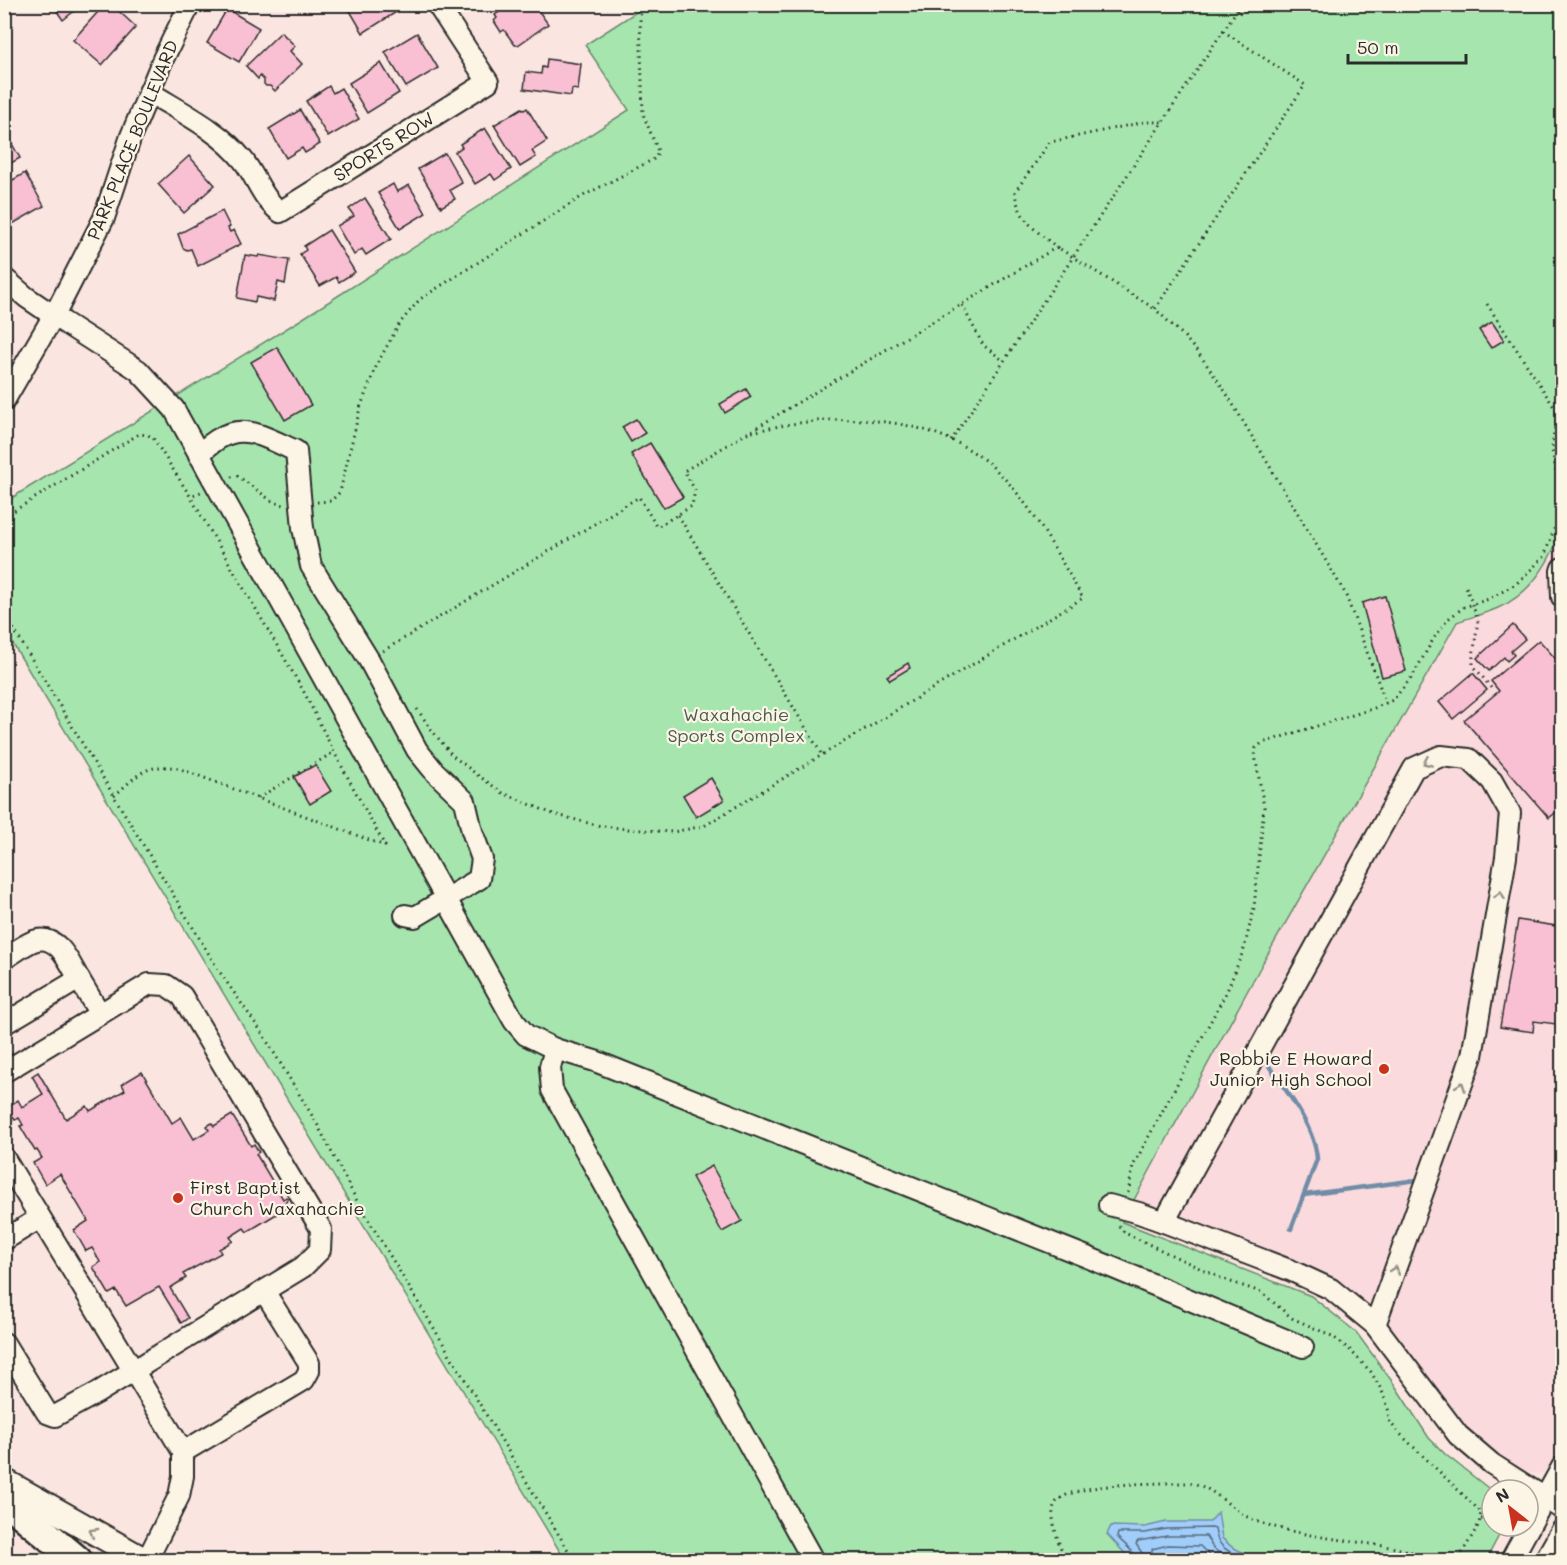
<svg xmlns="http://www.w3.org/2000/svg" width="1567" height="1565" font-family="Mali,sans-serif">
  <style>
    .built { fill: #fadadc }
    .green { fill: #a6e6ae; stroke: #68886c; stroke-width: 1.5 }
    .water { fill: #a0cdfa; stroke: #718ca7; stroke-width: 1.5 }
    .lines { fill: none; stroke-linecap: round; stroke-linejoin: round }
    .shore { stroke: #5a6c7e; stroke-width: 1.5 }
    .stream { stroke: #718ca7; stroke-width: 4.5 }
    .building { fill: #f9c0d4; stroke: #2b2b2b; stroke-width: 1.5 }
    .minor-casing { stroke: #2b2b2b; stroke-width: 24 }
    .major-casing { stroke: #2b2b2b; stroke-width: 28 }
    .highway-casing { stroke: #2b2b2b; stroke-width: 33 }
    .path { stroke: #2b2b2b; stroke-width: 3; stroke-dasharray: 1.5 4.5; stroke-linecap: butt }
    .minor { stroke: #fcf5e5; stroke-width: 20 }
    .major { stroke: #fcf5e5; stroke-width: 24 }
    .highway { stroke: #fcf5e5; stroke-width: 28 }
    .oneway { stroke: #949088 }
    .poi-dot { fill: #c8321e; stroke: #fcf5e5; stroke-width: 2 }
    .labels { text-anchor: middle; stroke-width: 4.5; stroke-linejoin: round; paint-order: stroke }
    .street-label { font-size: 18px; fill: #2b2b2b; stroke: #fcf5e5 }
    .park-label { font-size: 18px; fill: #4a5a4c; stroke: #fcf5e5 }
    .poi-label { font-size: 18px; fill: #2b2b2b; stroke: #fcf5e5; text-anchor: end }
  </style>
  <rect width="100%" height="100%" fill="#fbe5e0"/>
  <filter id="ink" filterUnits="userSpaceOnUse"><feTurbulence type="fractalNoise" baseFrequency=".0167" numOctaves="2"/><feDisplacementMap in="SourceGraphic" scale="12" xChannelSelector="R" yChannelSelector="G"/><feConvolveMatrix kernelMatrix="1 2 1 2 8 2 1 2 1" color-interpolation-filters="sRGB"/></filter>
  <g filter="url(#ink)">
    <polygon class="built" points="1562,529 1562,1445 1549,1467 1540,1474 1530,1473 1519,1467 1484,1443 1454,1413 1389,1328 1344,1283 1134,1201 1261,966 1457,622 1497,608 1513,600 1556,547"/>
    <path class="green" d="M647,5H1562V529C1550,562 1531,594 1498,608C1485,614 1470,617 1457,622L1261,966L1122,1222L1311,1296L1356,1332L1394,1384L1429,1438L1446,1455L1492,1491V1526H1504L1486,1560H565L5,631V502L297,322L629,110L585,45Z"/>
    <polygon class="water" points="1218,1512 1222,1538 1232,1547 1258,1560 1276,1560 1131,1560 1107,1534 1111,1526 1145,1527 1166,1522 1210,1522"/>
    <g class="lines">
      <g class="shore">
        <path d="M1135,1560C1134,1550 1124,1544 1117,1537L1118,1533H1145L1166,1529L1212,1528L1215,1529C1217,1548 1230,1552 1245,1560"/>
        <polyline points="1143,1560 1142,1553 1136,1544 1138,1541 1167,1536 1206,1536 1213,1548 1229,1560"/>
        <polyline points="1152,1560 1152,1549 1168,1545 1200,1546 1214,1560"/>
      </g>
      <g class="stream">
        <path d="M1262,1056C1281,1084 1315,1125 1317,1159L1291,1229"/>
        <polyline points="1304,1195 1417,1180"/>
      </g>
    </g>
    <g class="building">
      <polygon points="52,4 83,4 63,20"/>
      <polygon points="105,4 111,4 136,27 102,65 73,40"/>
      <polygon points="346,4 394,4 398,11 363,33"/>
      <polygon points="511,4 541,4 543,7 538,10 548,24 518,45 515,45 504,30 501,32 494,21 497,18 495,15"/>
      <polygon points="227,9 259,28 239,62 207,43"/>
      <polygon points="281,32 295,46 290,51 302,64 275,91 270,86 266,86 264,84 264,80 260,76 258,79 246,66"/>
      <polygon points="417,33 438,68 406,87 385,52"/>
      <polygon points="547,59 581,64 578,90 572,89 571,96 524,89 526,72 541,74 542,67 546,68"/>
      <polygon points="381,63 399,93 367,113 349,83"/>
      <polygon points="329,86 333,93 341,88 359,119 328,137 306,101"/>
      <polygon points="522,108 524,110 527,108 547,141 532,151 536,157 520,167 494,125"/>
      <polygon points="300,110 320,144 305,153 302,148 286,158 269,129"/>
      <polygon points="485,128 511,169 495,180 491,174 475,184 455,152 462,147 460,144"/>
      <polygon points="4,137 10,146 12,144 20,158 4,167"/>
      <polygon points="445,153 462,183 450,190 455,199 441,207 418,169"/>
      <polygon points="189,156 215,185 184,213 158,184"/>
      <polygon points="25,173 44,206 9,226 4,217 4,185"/>
      <polygon points="393,184 397,192 409,185 426,213 400,229 378,193"/>
      <polygon points="365,198 391,239 366,255 362,249 354,255 337,226 354,216 349,209"/>
      <polygon points="222,211 230,227 228,228 230,232 234,230 241,244 198,266 191,249 187,250 183,248 178,234"/>
      <polygon points="329,230 355,272 339,282 336,277 320,286 300,254 306,250 304,246"/>
      <polygon points="245,255 258,257 259,255 289,260 285,284 278,282 274,301 256,297 255,302 237,298"/>
      <polygon points="1492,322 1504,340 1491,348 1479,330"/>
      <polygon points="277,347 311,405 285,420 251,362"/>
      <polygon points="746,389 751,397 725,413 720,404"/>
      <polygon points="636,419 645,433 631,442 622,427"/>
      <polygon points="650,443 683,497 664,508 631,454"/>
      <polygon points="1385,596 1406,671 1382,677 1362,603"/>
      <polygon points="1513,625 1525,639 1511,651 1514,655 1507,661 1504,657 1489,671 1477,658"/>
      <polygon points="1539,640 1561,665 1562,664 1562,814 1559,810 1549,818 1464,720 1499,691 1491,681"/>
      <polygon points="908,663 910,668 890,680 887,676"/>
      <polygon points="1473,673 1487,690 1453,719 1439,702"/>
      <polygon points="315,765 331,791 310,804 294,777"/>
      <polygon points="711,778 724,800 696,817 683,795"/>
      <polygon points="1518,920 1562,927 1562,985 1556,1024 1534,1021 1533,1032 1500,1027"/>
      <polygon points="38,1072 66,1119 87,1106 90,1111 125,1090 122,1084 142,1072 172,1123 181,1117 194,1139 209,1130 207,1126 212,1123 214,1126 232,1115 251,1146 254,1144 259,1152 256,1154 283,1199 286,1197 288,1200 285,1203 288,1207 247,1232 244,1228 230,1237 233,1241 219,1249 221,1253 183,1274 186,1278 170,1288 188,1318 181,1323 159,1287 126,1306 116,1290 109,1294 93,1267 100,1262 92,1248 86,1251 74,1230 88,1221 60,1174 45,1184 33,1163 42,1158 37,1150 35,1151 20,1126 23,1125 19,1118 15,1120 7,1107 18,1100 22,1107 43,1094 32,1076"/>
      <polygon points="712,1166 742,1221 722,1232 692,1177"/>
    </g>
    <g class="lines">
      <defs>
        <g id="minor">
          <path d="M149,92C181,112 219,130 243,160C257,178 261,197 280,212L488,82L437,4"/>
          <polyline points="4,278 26,297 54,316 138,370 174,409 514,1021 526,1035 555,1049 550,1067 552,1090 813,1560"/>
          <polyline points="4,401 58,308 104,218 131,136 163,59 190,4"/>
          <path d="M199,455C235,417 256,433 296,451L303,528L311,566L369,660L417,750L434,771L465,801L472,831L482,859L479,879L415,917L405,915"/>
          <polyline points="1562,568 1561,571 1562,597"/>
          <path d="M4,959C14,953 27,942 37,940C59,935 70,964 79,979"/>
          <polyline points="4,1024 79,979 100,1014 149,984 166,985 182,996 321,1229 320,1250 303,1267 97,1393 55,1416 47,1413 4,1343"/>
          <polyline points="555,1049 595,1061 1087,1257 1303,1347"/>
          <polyline points="4,1072 100,1014"/>
          <polyline points="4,1158 183,1452 183,1476 179,1496 147,1560"/>
          <polyline points="1109,1205 1139,1213 1164,1222 1292,1271 1331,1289 1375,1325 1458,1435 1492,1464 1562,1509"/>
          <polyline points="1164,1222 1414,768 1441,756 1469,759 1492,781 1510,813 1506,857 1472,1056 1375,1325"/>
          <polyline points="4,1240 40,1218"/>
          <polyline points="183,1452 304,1380 309,1371 309,1363 264,1291"/>
          <polyline points="1511,1560 1562,1467"/>
          <polyline points="1545,1560 1562,1530"/>
        </g>
        <polyline id="major" points="4,1481 144,1560"/>
        <polyline id="highway" points="4,1499 77,1560"/>
      </defs>
      <use href="#minor" class="minor-casing"/>
      <use href="#major" class="major-casing"/>
      <use href="#highway" class="highway-casing"/>
      <g class="path">
        <polyline points="1239,13 1253,4"/>
        <polyline points="1223,31 1241,4"/>
        <path d="M1058,248C1037,232 1018,219 1015,192L1050,142L1144,122H1163"/>
        <polyline points="1487,304 1558,413"/>
        <polyline points="962,305 983,345 1004,361"/>
        <polyline points="951,441 1223,31 1305,85 1155,309 1183,335 1202,358 1225,391 1345,593 1386,703"/>
        <polyline points="231,477 238,476 273,502 284,505"/>
        <polyline points="317,502 331,501 340,492 360,408 378,362 400,323 420,299 583,196 656,158 658,151 643,114 640,17 643,4"/>
        <polyline points="678,515 822,755"/>
        <polyline points="4,517 139,434 148,435 153,438 190,496 201,492"/>
        <polyline points="1466,587 1478,620 1473,657 1473,665 1492,689"/>
        <polyline points="4,613 219,971 262,1033 316,1122 357,1201 574,1560"/>
        <polyline points="383,651 639,497 657,527 692,506 695,490 684,471 1057,247 1155,309"/>
        <path d="M417,709L434,733L452,755L476,774L503,793L553,814L596,825L628,829L673,832L704,826L1083,598C1057,555 1033,505 996,470C933,410 827,412 749,433"/>
        <path d="M114,796C138,775 145,763 178,768L385,846L334,752L303,690L190,496"/>
        <polyline points="258,798 334,752"/>
        <polyline points="1128,1193 1133,1166 1227,991 1244,949 1254,908 1264,807 1255,755 1256,748 1262,743 1372,709 1393,700 1412,677 1434,638 1448,619 1464,607 1489,599 1516,584 1544,557 1556,524 1560,491 1552,450 1554,431 1562,400"/>
        <polyline points="1119,1226 1125,1233 1225,1280 1261,1292 1292,1318 1332,1336 1350,1350 1371,1372 1382,1391 1388,1408 1390,1422 1397,1431 1481,1512 1479,1524 1458,1560"/>
        <polyline points="1481,1519 1492,1519"/>
        <path d="M1065,1560C1061,1548 1049,1519 1054,1506C1062,1481 1167,1483 1192,1483C1218,1489 1234,1514 1259,1522C1307,1539 1360,1540 1410,1551L1422,1560"/>
      </g>
      <use href="#minor" class="minor"/>
      <use href="#major" class="major"/>
      <use href="#highway" class="highway"/>
    </g>
    <defs><path id="oneway-chevron" d="M-2-3.5L2.5 0L-2 3.5" fill="none" stroke-width="1.6" stroke-linecap="round" stroke-linejoin="round" transform="scale(1.5)"/></defs>
    <g class="oneway">
      <use href="#oneway-chevron" transform="translate(1427 762) rotate(156)"/>
      <use href="#oneway-chevron" transform="translate(1500 895) rotate(-80)"/>
      <use href="#oneway-chevron" transform="translate(1461 1086) rotate(-70)"/>
      <use href="#oneway-chevron" transform="translate(1395 1270) rotate(-70)"/>
      <use href="#oneway-chevron" transform="translate(93 1532) rotate(-150)"/>
    </g>
  </g>
  <g class="poi-dot">
    <circle cx="1384" cy="1069" r="6"/>
    <circle cx="178" cy="1198" r="6"/>
  </g>
  <g class="labels">
    <g class="street-label">
      <text transform="translate(133 140) rotate(-68)" y="6">PARK PLACE BOULEVARD</text>
      <text transform="translate(384 147) rotate(-32)" y="6">SPORTS ROW</text>
    </g>
    <g class="park-label">
      <text x="736" y="721">Waxahachie<tspan x="736" dy="21">Sports Complex</tspan></text>
    </g>
    <g class="poi-label">
      <text x="1372" y="1065">Robbie E Howard<tspan x="1372" dy="21">Junior High School</tspan></text>
      <text x="190" y="1194" text-anchor="start">First Baptist<tspan x="190" dy="21">Church Waxahachie</tspan></text>
    </g>
  </g>
  <rect width="1567" height="1565" fill="none" stroke="#fcf5e5" stroke-width="24"/>
  <rect x="12" y="12" width="1543" height="1541" fill="none" stroke="#2b2b2b" stroke-width="2" filter="url(#ink)"/>
  <g transform="translate(1510 1508) rotate(329)"><circle r="28" fill="#fcf5e5" stroke="#a8a49b" stroke-width="1.5"/>
  <path d="M0-4.5L10 22L0 15L-10 22Z" fill="#c8321e"/>
  <text y="-9" font-size="16" font-weight="bold" text-anchor="middle" fill="#2b2b2b">N</text>
  </g>
  <path d="M1348 54v9h118v-9" fill="none" stroke="#2b2b2b" stroke-width="3"/>
  <text x="1357" y="54" font-size="18" fill="#2b2b2b" stroke="#fcf5e5" stroke-width="4.5" paint-order="stroke">50 m</text>
</svg>
